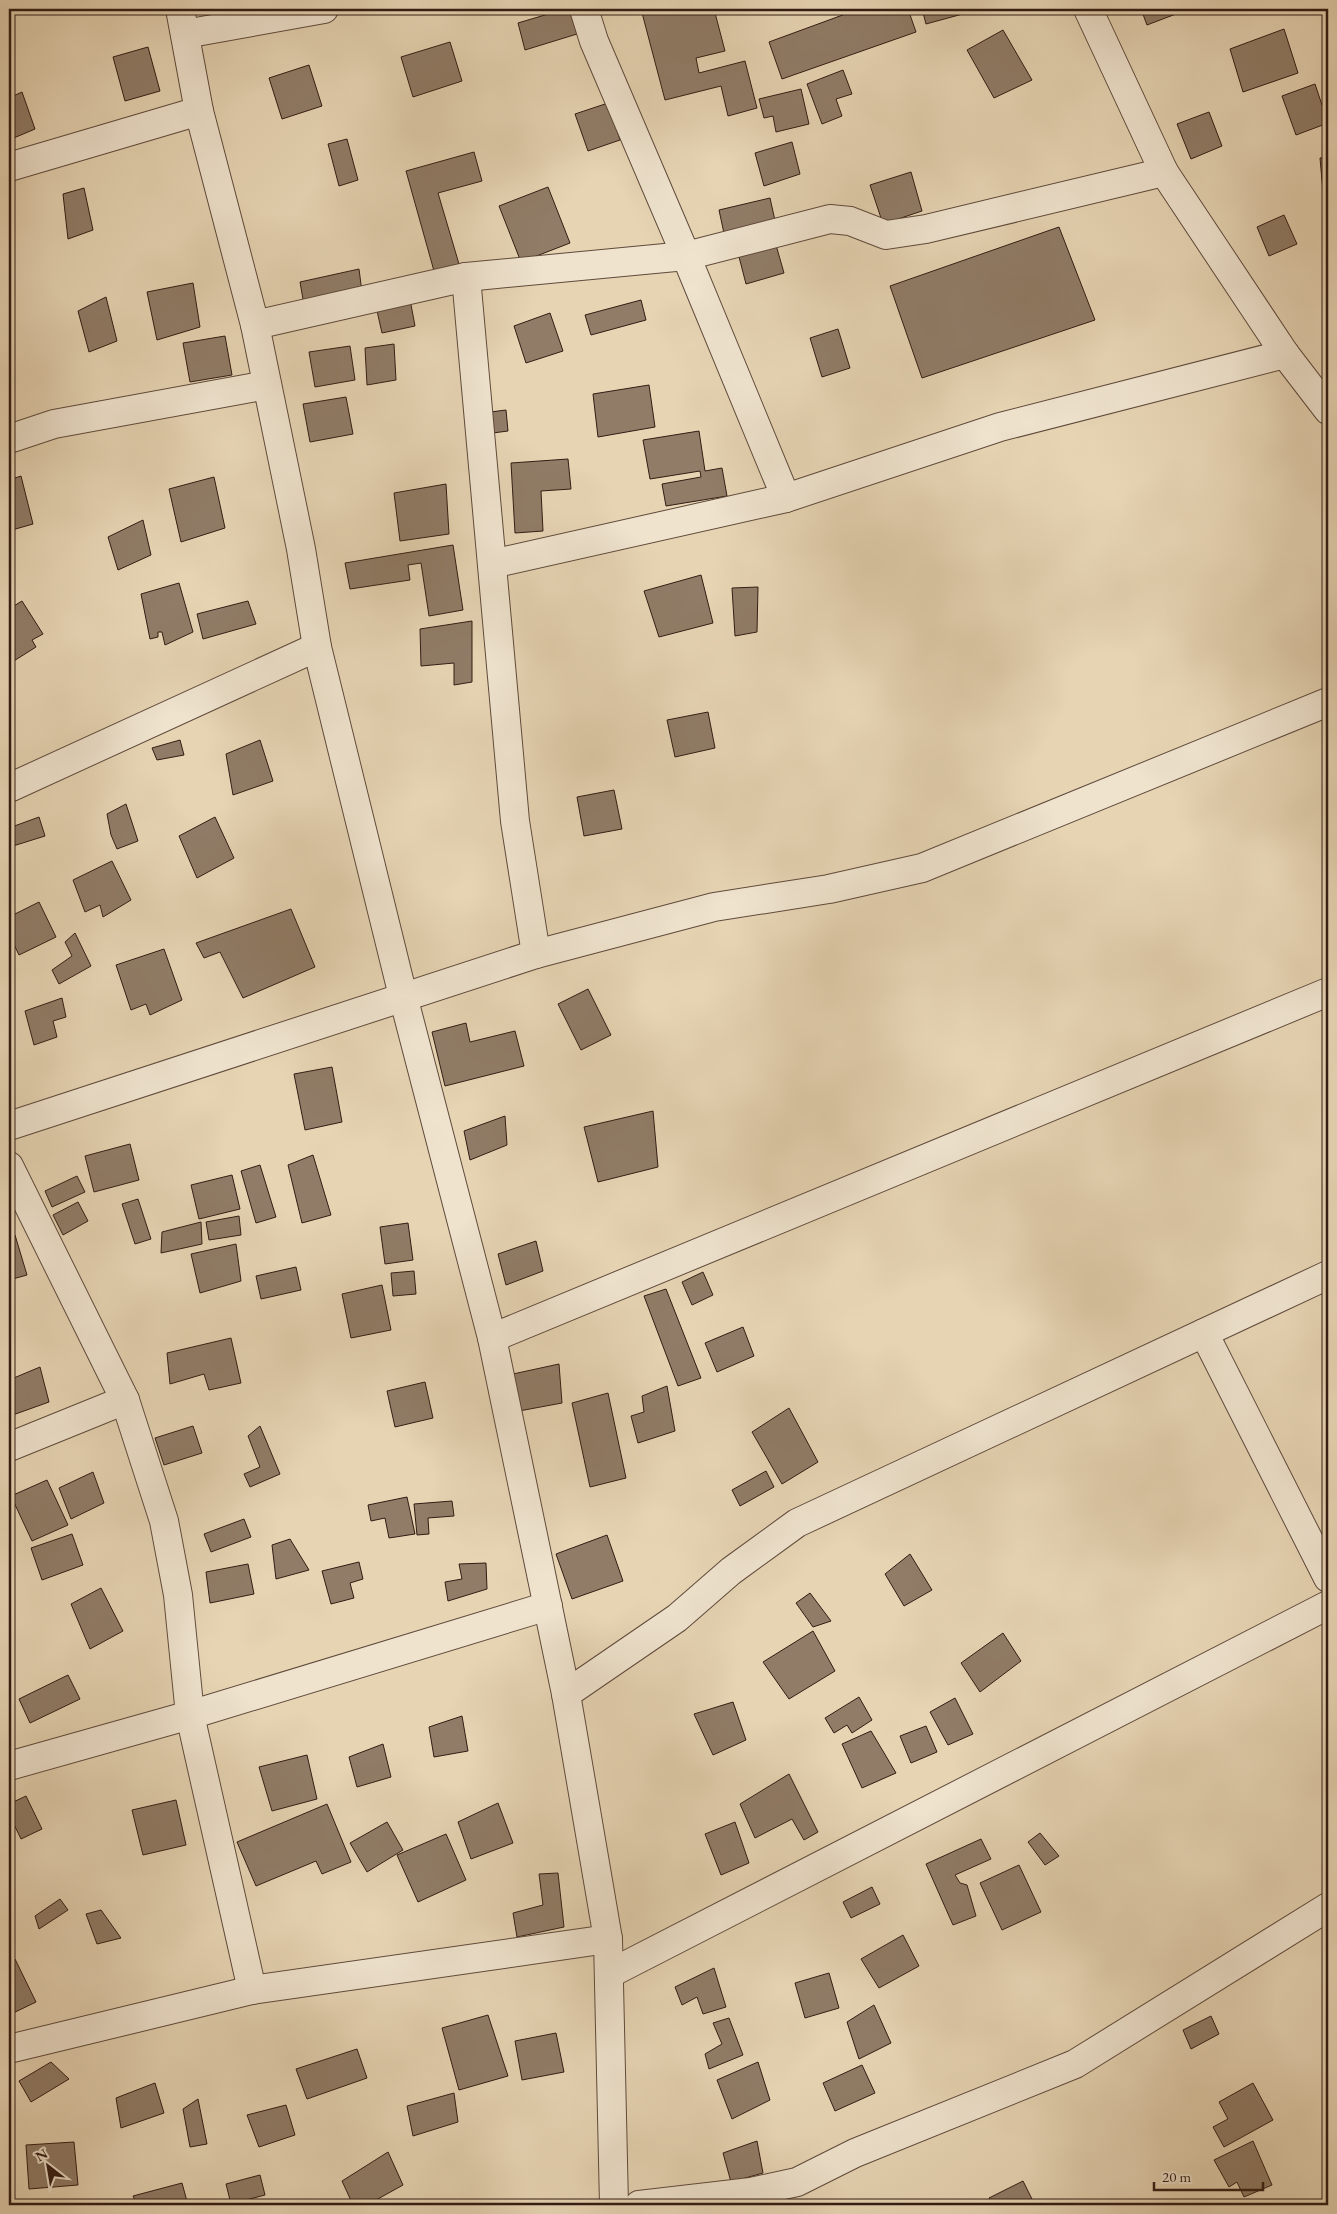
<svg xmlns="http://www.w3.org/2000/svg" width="1337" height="2214" font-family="'EB Garamond',serif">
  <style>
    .building { fill: #907c67; stroke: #321c14 }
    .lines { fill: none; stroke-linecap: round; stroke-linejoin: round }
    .minor-casing { stroke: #5f4a3c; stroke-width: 30 }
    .minor { stroke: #efe3ce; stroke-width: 28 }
  </style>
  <rect width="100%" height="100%" fill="#e6d4b3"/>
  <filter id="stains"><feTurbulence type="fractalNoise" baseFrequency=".004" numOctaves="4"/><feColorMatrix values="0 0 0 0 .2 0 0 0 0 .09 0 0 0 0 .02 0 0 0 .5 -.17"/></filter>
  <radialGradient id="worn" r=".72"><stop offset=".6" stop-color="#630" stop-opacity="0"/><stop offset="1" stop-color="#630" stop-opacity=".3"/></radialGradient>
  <g class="building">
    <polygon points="565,9 569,9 577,34 525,50 518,23"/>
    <polygon points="641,9 714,9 725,51 696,58 699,73 745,61 757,108 728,116 721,86 665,100"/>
    <polygon points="859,9 908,9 916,32 782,79 769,42"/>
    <polygon points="922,9 981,9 926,24"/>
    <polygon points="1141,9 1189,9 1147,25"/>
    <polygon points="1284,29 1298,73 1243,92 1230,49"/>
    <polygon points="1003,30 1032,80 994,98 967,50"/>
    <polygon points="450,42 462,81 413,97 401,57"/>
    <polygon points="148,47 160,91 125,101 113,57"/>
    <polygon points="309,65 322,106 282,119 269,78"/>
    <polygon points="843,70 852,94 836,99 842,116 822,124 807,84"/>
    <polygon points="1315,84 1328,123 1296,135 1282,96"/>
    <polygon points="801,89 809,124 776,132 773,116 764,118 759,99"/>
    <polygon points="22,92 35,129 9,140 9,98"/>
    <polygon points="608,103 620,140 588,151 575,114"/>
    <polygon points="1209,112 1222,146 1191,159 1177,124"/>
    <polygon points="347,139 358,180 339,186 328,144"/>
    <polygon points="792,142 800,174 764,186 755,153"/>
    <polygon points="474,152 482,181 438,193 459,264 434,271 406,171"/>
    <polygon points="1328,157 1328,192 1323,192 1320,158"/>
    <polygon points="911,172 922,211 883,224 870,185"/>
    <polygon points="548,187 570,243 521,262 499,206"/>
    <polygon points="84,188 93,230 68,239 63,194"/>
    <polygon points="770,198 776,225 725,238 719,210"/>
    <polygon points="1284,215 1297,244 1269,256 1257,227"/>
    <polygon points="1059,227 1095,320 922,378 890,286"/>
    <polygon points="774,238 784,273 746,284 737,249"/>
    <polygon points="359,269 362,292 304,305 300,282"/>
    <polygon points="193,283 200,327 157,340 147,292"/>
    <polygon points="409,294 415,326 382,333 375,302"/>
    <polygon points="106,297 117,341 89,352 78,311"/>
    <polygon points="641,300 646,320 591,335 585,315"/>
    <polygon points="550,313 563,351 526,363 514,326"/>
    <polygon points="838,329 850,368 822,377 810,338"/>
    <polygon points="225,336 232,375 190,382 183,343"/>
    <polygon points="394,344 396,380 367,385 365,348"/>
    <polygon points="350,346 355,380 315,387 309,352"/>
    <polygon points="649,385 655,427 598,437 593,394"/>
    <polygon points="346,397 353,434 310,442 303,404"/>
    <polygon points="506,410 508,431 485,434 483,413"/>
    <polygon points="699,431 705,471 722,468 727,496 666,506 662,484 701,477 700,471 650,479 643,440"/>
    <polygon points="568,459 571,489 541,491 543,531 515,533 511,463"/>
    <polygon points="21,476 33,524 12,530 9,517 9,480"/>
    <polygon points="214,477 225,528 181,542 169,489"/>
    <polygon points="446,484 449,534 400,541 394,493"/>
    <polygon points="143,520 151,555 118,570 108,537"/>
    <polygon points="453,545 463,610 429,616 421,563 408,565 410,580 350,589 345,563"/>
    <polygon points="701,575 713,623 659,637 644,591"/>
    <polygon points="179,583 193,632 165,645 162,632 158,632 158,637 150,639 141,594"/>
    <polygon points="758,587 757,632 735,636 732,588"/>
    <polygon points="22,601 43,634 32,640 36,647 9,664 9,609"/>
    <polygon points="248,601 256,624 203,639 197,614"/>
    <polygon points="472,621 472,682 454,685 454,663 421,666 420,629"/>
    <polygon points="708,712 715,748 675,757 667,720"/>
    <polygon points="180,740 184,755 157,760 152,748"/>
    <polygon points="260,740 273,781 233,795 226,754"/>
    <polygon points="614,790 622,829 584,836 577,797"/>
    <polygon points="126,804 138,841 117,849 111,835 107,814"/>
    <polygon points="39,817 45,836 13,846 9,828"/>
    <polygon points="215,817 234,858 197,878 179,836"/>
    <polygon points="112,861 131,900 103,917 100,905 85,912 73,880"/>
    <polygon points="39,902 56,937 19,955 9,934 9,917"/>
    <polygon points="291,909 315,967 243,998 220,952 204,958 196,943"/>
    <polygon points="75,933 91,966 59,984 52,970 72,956 65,942"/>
    <polygon points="164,949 182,1000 150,1015 146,1004 131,1010 116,965"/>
    <polygon points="588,989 611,1035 581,1050 558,1004"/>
    <polygon points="62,998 66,1017 53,1021 57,1037 34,1045 25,1011"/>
    <polygon points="466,1023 470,1042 515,1031 524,1066 445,1086 432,1032"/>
    <polygon points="332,1067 342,1122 305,1130 294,1074"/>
    <polygon points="653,1111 658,1167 598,1182 584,1127"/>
    <polygon points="505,1116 507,1145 470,1160 464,1131"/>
    <polygon points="130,1144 139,1180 94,1192 85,1156"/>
    <polygon points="313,1155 331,1215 302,1223 288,1165"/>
    <polygon points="260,1165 276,1217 256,1223 241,1171"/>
    <polygon points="232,1175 240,1209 199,1219 191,1185"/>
    <polygon points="77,1176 85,1192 52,1207 45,1191"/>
    <polygon points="138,1199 151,1239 135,1244 122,1204"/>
    <polygon points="78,1202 88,1221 63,1235 53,1215"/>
    <polygon points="239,1216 241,1235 209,1240 206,1222"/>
    <polygon points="201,1222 202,1244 161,1253 162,1232"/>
    <polygon points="408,1223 413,1260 385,1264 380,1227"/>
    <polygon points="15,1235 27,1275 9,1280 9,1239"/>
    <polygon points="536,1241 543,1271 506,1285 498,1254"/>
    <polygon points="236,1244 241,1281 200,1293 191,1254"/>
    <polygon points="296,1267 301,1290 261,1299 256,1276"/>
    <polygon points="414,1271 416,1294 393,1296 391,1273"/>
    <polygon points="703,1272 713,1295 692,1305 682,1282"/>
    <polygon points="382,1285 391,1330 351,1338 342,1294"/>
    <polygon points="666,1289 701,1378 678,1386 644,1296"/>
    <polygon points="743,1327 754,1356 717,1372 705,1343"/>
    <polygon points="231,1338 241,1383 209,1390 204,1374 170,1384 167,1353"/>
    <polygon points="559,1364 562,1403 519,1411 513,1374"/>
    <polygon points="40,1367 49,1402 10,1416 9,1380"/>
    <polygon points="425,1382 433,1418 395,1427 387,1391"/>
    <polygon points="667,1386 675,1431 638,1443 631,1416 644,1412 642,1396"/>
    <polygon points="608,1393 626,1478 590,1487 572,1403"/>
    <polygon points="789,1408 818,1462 782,1484 752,1432"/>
    <polygon points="193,1426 202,1453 164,1465 155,1438"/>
    <polygon points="260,1426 280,1474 250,1487 244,1474 260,1467 248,1436"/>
    <polygon points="766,1471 774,1487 740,1506 732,1490"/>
    <polygon points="93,1472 104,1503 71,1519 59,1488"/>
    <polygon points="47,1480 68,1525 32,1541 11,1496"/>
    <polygon points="407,1497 415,1534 389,1538 385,1518 371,1521 368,1505"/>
    <polygon points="452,1501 454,1516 428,1518 429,1534 417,1535 414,1504"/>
    <polygon points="244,1519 251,1537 211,1552 204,1534"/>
    <polygon points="72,1534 83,1565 42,1580 31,1548"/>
    <polygon points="607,1535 623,1581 572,1599 556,1554"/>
    <polygon points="290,1539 309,1570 276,1579 272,1545"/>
    <polygon points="910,1554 932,1590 904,1606 885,1574"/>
    <polygon points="359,1562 363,1579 350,1583 354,1598 331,1604 322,1571"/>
    <polygon points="486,1563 487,1589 448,1601 445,1582 462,1579 459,1564"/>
    <polygon points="248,1564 254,1594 210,1603 206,1572"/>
    <polygon points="101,1588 123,1631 90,1649 71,1604"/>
    <polygon points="810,1593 831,1621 813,1627 796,1603"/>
    <polygon points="813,1631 835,1671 789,1699 763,1662"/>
    <polygon points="1003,1633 1021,1661 980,1692 961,1663"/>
    <polygon points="68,1675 80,1699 30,1723 19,1699"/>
    <polygon points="859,1697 872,1720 852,1733 847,1725 834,1733 825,1718"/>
    <polygon points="955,1698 973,1734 948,1745 930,1712"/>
    <polygon points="733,1702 746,1740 713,1755 694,1714"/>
    <polygon points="462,1716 468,1751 434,1757 429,1727"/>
    <polygon points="926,1726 937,1752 911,1763 900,1736"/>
    <polygon points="871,1731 896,1773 862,1788 842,1744"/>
    <polygon points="383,1744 391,1777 357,1787 349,1757"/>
    <polygon points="307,1755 317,1799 272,1811 259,1767"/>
    <polygon points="789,1774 818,1832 804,1840 792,1819 755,1838 740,1804"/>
    <polygon points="26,1796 42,1829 21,1839 9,1814 9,1804"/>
    <polygon points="176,1800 186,1845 143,1855 132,1810"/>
    <polygon points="498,1803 513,1843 471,1859 458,1822"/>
    <polygon points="327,1804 351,1862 322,1874 316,1861 256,1886 237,1842"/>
    <polygon points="387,1822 403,1850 367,1872 350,1843"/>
    <polygon points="735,1822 749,1863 721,1875 705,1834"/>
    <polygon points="1040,1833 1059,1856 1045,1865 1028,1842"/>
    <polygon points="446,1834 466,1880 418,1902 397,1855"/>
    <polygon points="981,1839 991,1859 955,1875 960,1883 967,1885 976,1916 953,1925 926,1864"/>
    <polygon points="1019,1865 1041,1912 1002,1930 980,1883"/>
    <polygon points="558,1873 564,1927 517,1937 513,1913 543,1905 539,1874"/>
    <polygon points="872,1887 880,1904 851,1918 843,1902"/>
    <polygon points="60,1899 68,1910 39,1929 35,1916"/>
    <polygon points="101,1910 121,1938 97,1944 86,1914"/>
    <polygon points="903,1935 919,1966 879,1988 861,1959"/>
    <polygon points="15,1959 36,2002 9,2015 9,1962"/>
    <polygon points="714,1968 726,2007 703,2014 697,1997 682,2005 675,1987"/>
    <polygon points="829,1973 839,2008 805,2018 795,1983"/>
    <polygon points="874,2005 891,2043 859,2059 847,2022"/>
    <polygon points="488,2015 508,2076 459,2090 442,2028"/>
    <polygon points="1211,2016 1219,2034 1191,2049 1183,2030"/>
    <polygon points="729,2018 743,2055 709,2069 705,2054 722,2044 713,2023"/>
    <polygon points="556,2033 564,2072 522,2080 515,2041"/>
    <polygon points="357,2049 367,2078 307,2099 296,2069"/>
    <polygon points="51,2062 69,2079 31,2102 19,2081"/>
    <polygon points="758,2062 770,2100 732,2119 717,2080"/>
    <polygon points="862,2065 875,2093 835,2111 823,2083"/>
    <polygon points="155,2083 164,2113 121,2128 116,2098"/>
    <polygon points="1253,2083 1273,2120 1224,2147 1213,2127 1228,2119 1219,2102"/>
    <polygon points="454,2093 458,2122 413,2136 407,2106"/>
    <polygon points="198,2099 207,2144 190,2147 183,2109"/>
    <polygon points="286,2105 295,2135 259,2147 247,2115"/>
    <polygon points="757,2141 763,2173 731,2182 723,2153"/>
    <polygon points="1253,2141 1272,2185 1244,2197 1237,2182 1229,2187 1214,2160"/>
    <polygon points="74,2142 78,2185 29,2189 26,2145"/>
    <polygon points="388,2152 403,2185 367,2205 353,2205 342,2181"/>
    <polygon points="260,2175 265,2195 231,2204 226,2184"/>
    <polygon points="1023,2181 1035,2205 992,2205 989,2198"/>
    <polygon points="182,2183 188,2205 137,2205 133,2196"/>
  </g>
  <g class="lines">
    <defs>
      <g id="minor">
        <polyline points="180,9 199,111 255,325 301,549 317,647 403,996 492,1338 566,1694 608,1939 614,2205"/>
        <polyline points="584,9 594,41 686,256 786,498"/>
        <polyline points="1088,9 1164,172 1285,354 1328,410"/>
        <polyline points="185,34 324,9"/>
        <polyline points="9,167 199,111"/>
        <polyline points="466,277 515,821 536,954"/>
        <polyline points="255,325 466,277 686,256 830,219 850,221 886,235 926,229 1164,172"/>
        <polyline points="9,439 54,424 267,385"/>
        <polyline points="492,564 786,498 1000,427 1285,354"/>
        <polyline points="9,788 317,647"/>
        <polyline points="9,1126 536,954 714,907 829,889 922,868 1328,702"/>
        <polyline points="9,1166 125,1400 164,1521 178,1595 190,1715 252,1990"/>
        <polyline points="1204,1333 1328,1578"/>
        <polyline points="492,1338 1328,992"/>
        <polyline points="9,1447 125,1400"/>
        <polyline points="566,1694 677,1618 731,1571 797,1523 1328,1275"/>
        <polyline points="9,1766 190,1715 548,1606"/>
        <polyline points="609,1974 1328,1605"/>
        <polyline points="9,2049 252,1990 608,1939"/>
        <polyline points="639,2205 751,2192 797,2182 855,2153 1075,2064 1328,1907"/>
      </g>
    </defs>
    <use href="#minor" class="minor-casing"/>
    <use href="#minor" class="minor"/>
  </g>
  <rect width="1337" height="2214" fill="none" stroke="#e6d4b3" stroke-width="30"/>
  <rect x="10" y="10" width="1317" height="2194" fill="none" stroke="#321c14" stroke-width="2.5"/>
  <rect x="15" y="15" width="1307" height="2184" fill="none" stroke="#321c14"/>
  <g transform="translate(48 2166) rotate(329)" stroke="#efe3ce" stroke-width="4" paint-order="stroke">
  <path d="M0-4L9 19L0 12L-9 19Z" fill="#321c14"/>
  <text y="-8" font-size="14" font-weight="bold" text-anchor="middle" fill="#321c14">N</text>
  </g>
  <path d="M1154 2182v8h109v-8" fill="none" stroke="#321c14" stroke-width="2.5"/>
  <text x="1162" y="2182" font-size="15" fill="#321c14" stroke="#efe3ce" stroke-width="4" paint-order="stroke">20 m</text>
  <rect width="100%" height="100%" filter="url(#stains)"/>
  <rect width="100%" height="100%" fill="url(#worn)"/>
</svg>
